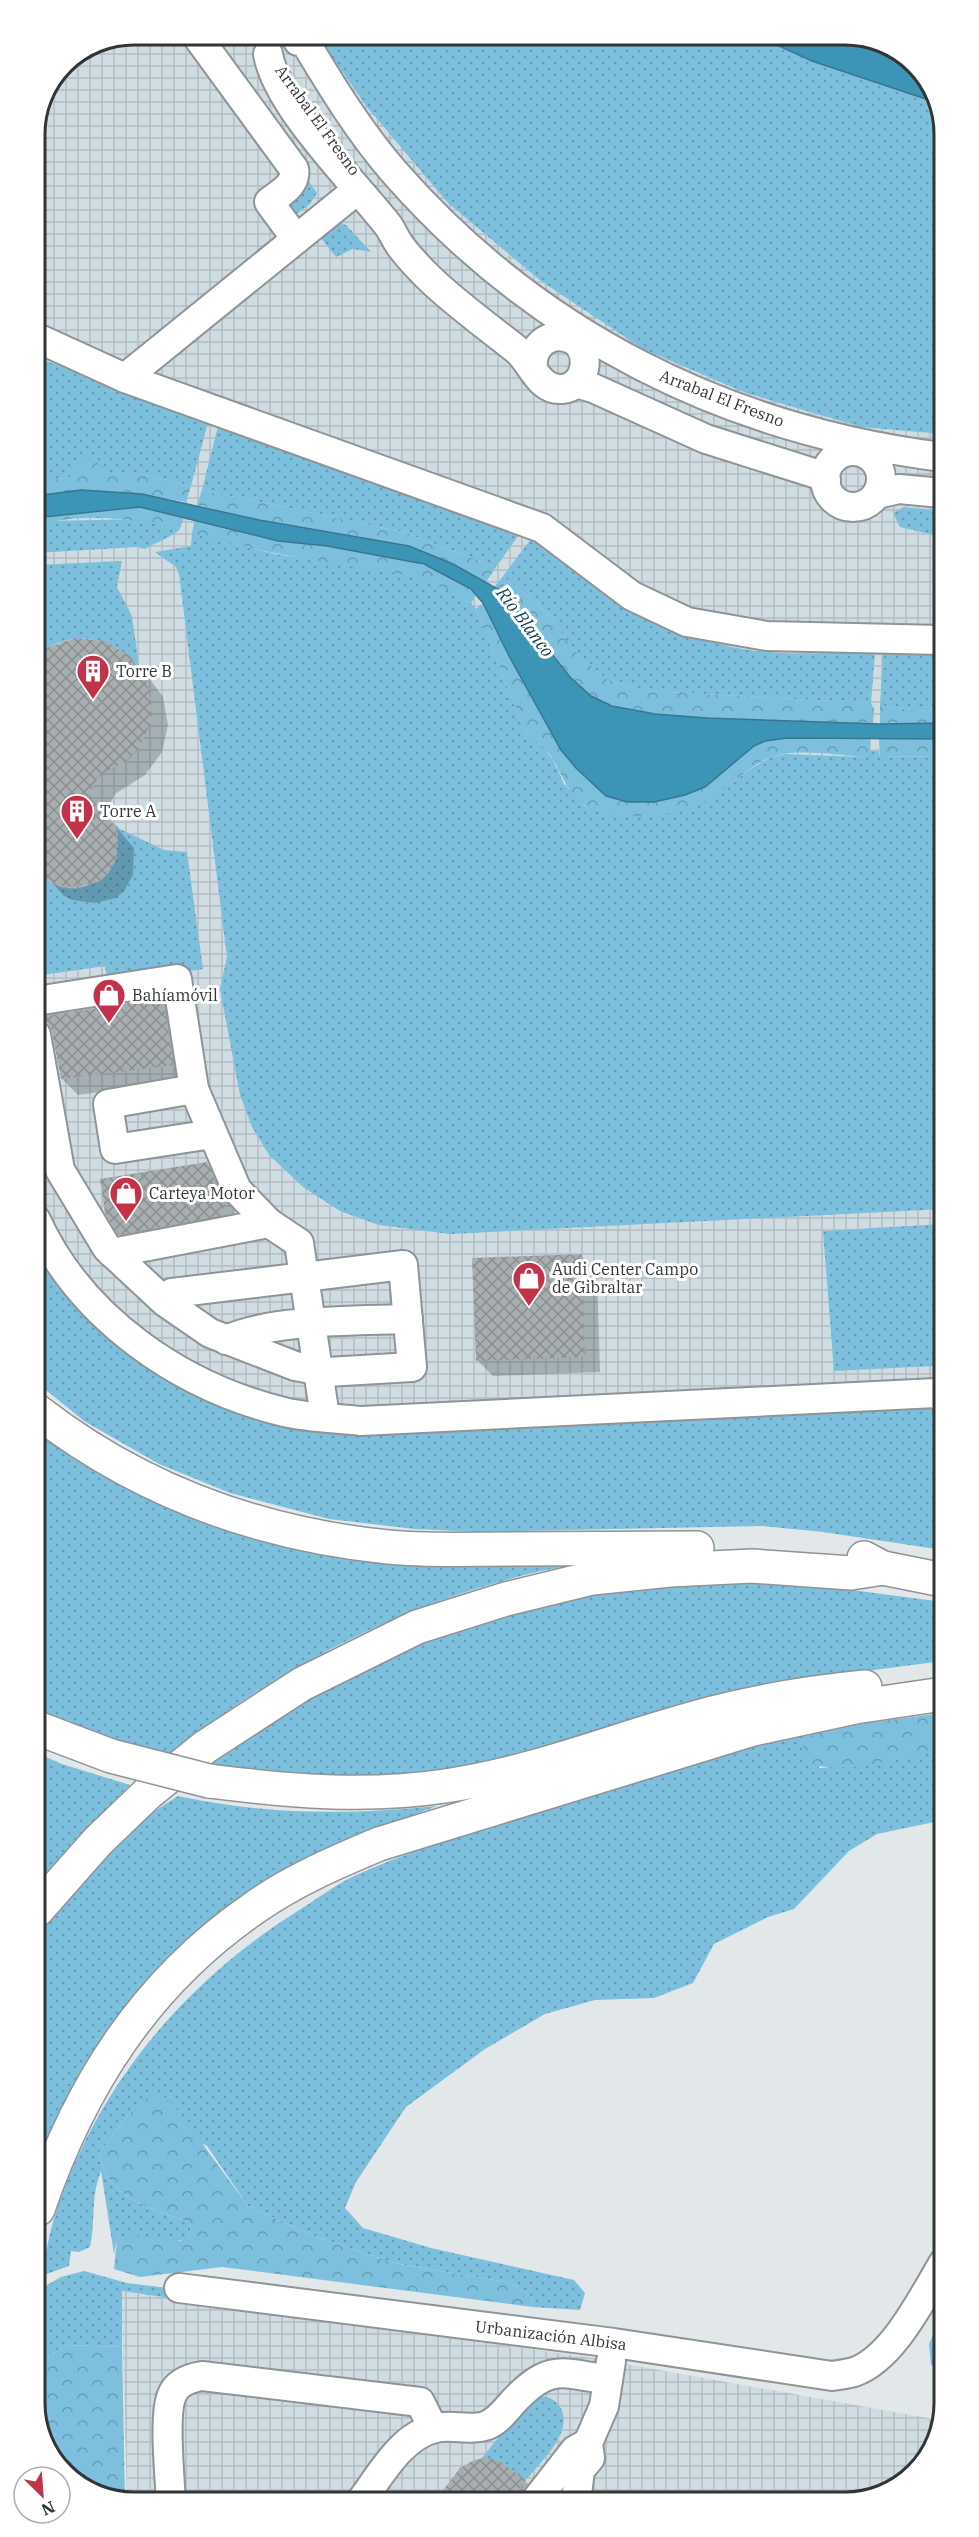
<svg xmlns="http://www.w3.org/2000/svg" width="979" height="2537" font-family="'IBM Plex Serif',serif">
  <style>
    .industrial { fill: url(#industrial-grid) }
    .grass { fill: url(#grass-dots) }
    .forest { fill: url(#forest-crowns) }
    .water { fill: #3c94b7; stroke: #397790; stroke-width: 1.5 }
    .shadow { fill: #0003 }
    .building { fill: url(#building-cross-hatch) }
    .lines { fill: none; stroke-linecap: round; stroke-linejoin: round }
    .minor-casing { stroke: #8f9496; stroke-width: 32 }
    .highway-casing { stroke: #8f9496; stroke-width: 36 }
    .minor { stroke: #fff; stroke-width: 28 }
    .highway { stroke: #fff; stroke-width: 33 }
    .highway-bridge-casing { stroke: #8f9496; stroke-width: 36; stroke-linecap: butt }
    .highway-bridge { stroke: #fff; stroke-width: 33 }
    .labels { text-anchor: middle; stroke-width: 6; stroke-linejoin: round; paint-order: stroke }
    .street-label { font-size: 16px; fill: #323435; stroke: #fff }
    .poi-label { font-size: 16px; fill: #323435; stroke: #fff; text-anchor: start }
    .water-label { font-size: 18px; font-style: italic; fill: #0d4154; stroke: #fff }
    .rim { fill: none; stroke: #323435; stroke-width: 3 }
  </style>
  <defs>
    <pattern id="industrial-grid" width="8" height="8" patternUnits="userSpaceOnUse" patternTransform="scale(1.5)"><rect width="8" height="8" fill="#cfdde3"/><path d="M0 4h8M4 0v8" fill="none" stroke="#b2bec3"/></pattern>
    <pattern id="grass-dots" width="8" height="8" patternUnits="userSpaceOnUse" patternTransform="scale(1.5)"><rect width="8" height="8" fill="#7cc0dd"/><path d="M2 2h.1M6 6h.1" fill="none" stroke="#669db4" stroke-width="1.8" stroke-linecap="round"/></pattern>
    <pattern id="forest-crowns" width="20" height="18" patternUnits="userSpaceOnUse" patternTransform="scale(1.5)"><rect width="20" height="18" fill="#7cc0dd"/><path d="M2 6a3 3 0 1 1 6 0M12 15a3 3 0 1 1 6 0" fill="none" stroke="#669db4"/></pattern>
    <pattern id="building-cross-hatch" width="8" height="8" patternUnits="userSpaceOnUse" patternTransform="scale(1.5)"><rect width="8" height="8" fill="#a8aeb0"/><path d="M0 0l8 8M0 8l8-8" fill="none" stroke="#898e90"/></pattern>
  </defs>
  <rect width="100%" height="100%" fill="#e2e7ea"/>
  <g class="industrial">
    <polygon points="134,35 365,35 941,398 943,1501 400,1494 36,1292 35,128 64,63"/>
    <polygon points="121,2291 593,2358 939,2420 930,2447 911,2472 871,2499 127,2502"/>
  </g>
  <g class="grass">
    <polygon points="317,35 755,35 812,61 938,103 941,108 942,434 861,427 746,393 643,349 541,281 448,203 367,107"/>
    <polygon points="303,173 317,193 310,204 294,216 285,213"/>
    <polygon points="341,224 346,225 371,252 353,249 336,257 320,237 330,227"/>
    <polygon points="35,357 209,419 191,486 147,475 109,473 94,461 70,477 35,483"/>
    <polygon points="219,422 521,532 496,567 403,532 202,490"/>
    <polygon points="904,507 942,511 942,537 900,527 893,513"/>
    <path d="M143,519L180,529C175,535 154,544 145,549L137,547L35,553V528L51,521Z"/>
    <polygon points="192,533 275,554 412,575 444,585 471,603 476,609 526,733 541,744 553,760 564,784 584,805 605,813 709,799 752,768 771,757 785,754 863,757 870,751 879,751 880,757 942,756 943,1209 450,1234 379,1225 340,1211 303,1187 269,1155 252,1127 240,1095 220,989 227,957 179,574 176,567 155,552 191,546"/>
    <path d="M531,539C587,577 641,620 706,640C759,658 819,653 875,653L871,703L646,691L607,680L574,651L549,615L503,576Z"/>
    <path d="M122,561L117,587L132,616L139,666C111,635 69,628 35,657V565Z"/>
    <polygon points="883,653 942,654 942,707 925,711 880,706"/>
    <path d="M115,824L120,829L164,850L187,852L203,969L108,983L105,966L36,976V868C68,913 131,878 115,824Z"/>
    <polygon points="943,1224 943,1361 933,1366 834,1371 823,1231"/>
    <polygon points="36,1237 60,1273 255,1410 943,1407 943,1550 823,1532 761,1526 478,1532 414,1529 329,1519 230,1493 159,1464 84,1421 36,1382"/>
    <path d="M37,1427L189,1516L571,1565C422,1593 284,1662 166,1757L118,1743L37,1712Z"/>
    <polygon points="737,1582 829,1587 943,1602 943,1661 805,1679 508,1761 385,1778 254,1772 205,1763 281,1712 411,1648 466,1628 583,1597 647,1587"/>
    <path d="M822,1729L819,1768L856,1765L944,1750V1820L877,1834L849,1851L794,1909L768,1917L714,1944L693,1983L654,1998L595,2000L545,2014L485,2049L406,2107L356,2182L345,2208L363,2228L431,2248L574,2280L585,2293L580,2310L533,2307L532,2297L511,2283L394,2263L319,2238L248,2206L207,2146L132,2110L100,2152C103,2198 154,2209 191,2223L189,2238C169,2247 144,2230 117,2239L114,2254L101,2171C90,2199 96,2219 90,2247L79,2252L71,2251L69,2266L41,2276C46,2255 49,2233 56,2212C97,2087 183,1984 293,1914C313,1902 333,1886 354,1876C411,1850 472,1832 532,1813C628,1781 724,1754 822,1729Z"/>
    <polygon points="37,1753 62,1764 130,1785 72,1843 37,1884"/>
    <path d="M178,1796C268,1815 346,1815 437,1806L371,1831L115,2021L60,2110L38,2169L37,1935L96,1863L147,1816Z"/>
    <polygon points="84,2271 127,2283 185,2290 183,2300 122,2291 122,2347 65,2345 49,2356 38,2377 39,2314 42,2288 61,2277"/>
    <polygon points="944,2311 944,2372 941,2372 931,2365 929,2344"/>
    <path d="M541,2396C550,2397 555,2400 560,2407C575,2432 540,2462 526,2480L498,2460L481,2459L527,2402Z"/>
  </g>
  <g class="forest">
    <polygon points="83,457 94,460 109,473 147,475 191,486 186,502 142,494 81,490 35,496 35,483 70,477 75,462"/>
    <polygon points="202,490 403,532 496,567 486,582 453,564 409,546 259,520 197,505"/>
    <path d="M140,507L184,516L180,529C139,519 74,510 35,528V518L45,516Z"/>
    <path d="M195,518C222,526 251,536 279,541C338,550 432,551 476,595L471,603C420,571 392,574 336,564C287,556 239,547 192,533Z"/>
    <path d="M503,576L549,615L574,651L607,680L646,691L871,703L874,709L873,724C814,721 633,726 590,695C553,668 531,607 494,587Z"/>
    <path d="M483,603L509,656L561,750L576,768L606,796L724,770L754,746L765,741L787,738L870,739V751L863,757C838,755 794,748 772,757C749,765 731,786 711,798C677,818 622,824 587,806C568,796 563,775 552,758C545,747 536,741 526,733L476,609Z"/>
    <polygon points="880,706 925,711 942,707 942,723 880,724"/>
    <polygon points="879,739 942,739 942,756 880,757"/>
    <path d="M943,1713V1750C905,1757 840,1777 805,1762L803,1744L822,1729Z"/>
    <path d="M156,2090L174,2105L248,2206L319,2238L394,2263L511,2283L532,2297L533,2307L222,2267L140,2277L114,2269L117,2239L133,2234L180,2241L189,2237L191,2223C154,2209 103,2198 100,2152L132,2110Z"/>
    <polygon points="65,2345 122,2347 125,2501 73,2482 40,2432 38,2377 49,2356"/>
  </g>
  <g class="water">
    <polygon points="755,35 852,35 910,59 938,103 812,61"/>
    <polygon points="81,490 142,494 259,520 409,546 453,564 503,592 570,677 591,696 612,706 655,714 707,718 880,724 942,723 942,739 787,738 765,741 754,746 705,787 685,795 654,802 628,802 606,796 576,768 561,750 509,656 483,603 471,589 424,564 327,546 278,541 140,507 35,518 35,496"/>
  </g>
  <g class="shadow">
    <polygon points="129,657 146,674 163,697 168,725 162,752 145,775 115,794 110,804 107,816 134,848 133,875 124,891 116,898 95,903 72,900 63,895 36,864 36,824"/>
    <polygon points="163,999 179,1016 189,1080 78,1095 62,1079"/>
    <polygon points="207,1164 219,1176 234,1210 236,1227 132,1246 120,1234"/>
    <polygon points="581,1256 597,1272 600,1372 493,1376 477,1360"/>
    <polygon points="525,2481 537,2493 531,2500 437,2501"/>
  </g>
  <g class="building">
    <polygon points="76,638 105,641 130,656 146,679 152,707 151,722 139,748 129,759 98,777 93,787 91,798 118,830 117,858 108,874 99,882 67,887 45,879 36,868 35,656 49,647"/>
    <polygon points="163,998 174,1065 61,1079 52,1032 44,1016"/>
    <polygon points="207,1162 222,1197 225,1215 118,1235 105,1213 100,1179"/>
    <polygon points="582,1254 585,1357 476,1361 472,1258"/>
    <polygon points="486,2458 498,2460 526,2480 510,2501 435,2501 460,2468 474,2460"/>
  </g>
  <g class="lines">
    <defs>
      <g id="minor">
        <path d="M196,35L294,169C297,185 280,193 269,202L296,239"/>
        <path d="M295,35L298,41L305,42C332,87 360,133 395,173C538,336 728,430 942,457"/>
        <path d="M268,54C277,106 354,182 387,224C392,230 394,237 399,244C407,256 418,267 429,278C456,304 487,326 517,350C532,363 539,391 562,389C586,387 592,354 575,341C553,328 530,344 533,369"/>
        <polyline points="35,337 125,378 542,528 632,596 687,622 767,636 942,640"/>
        <polyline points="125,378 357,190"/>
        <polyline points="576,383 593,388 706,439 820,475 826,480"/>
        <circle cx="853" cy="479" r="28"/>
        <polyline points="877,494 899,489 942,493"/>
        <polyline points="36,1001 177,979 194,1089 237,1190 269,1223"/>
        <polyline points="36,1035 60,1170 107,1248 165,1302 210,1333 295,1366 327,1372 412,1367 403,1265 172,1293 165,1302"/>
        <polyline points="194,1089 108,1104 115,1149 212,1134"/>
        <path d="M36,1220C81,1319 181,1387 284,1412C308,1418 336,1418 361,1421L936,1393L943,1398"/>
        <polyline points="112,1253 269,1223 299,1243 325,1417"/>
        <path d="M226,1340C271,1319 357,1321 408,1319"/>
        <path d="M179,2288L614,2343L832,2376C839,2375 847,2374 854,2372C894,2358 923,2296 944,2262"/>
        <polyline points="536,2500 575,2450 588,2443"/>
        <polyline points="573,2500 577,2494 580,2470 590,2458 588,2443 604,2406 611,2361"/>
        <path d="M361,2501C380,2476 401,2436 435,2428C452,2424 469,2431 485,2426C497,2422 505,2411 513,2402C548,2364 561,2372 608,2380"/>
        <path d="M171,2502C170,2479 163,2414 172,2395C177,2382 190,2378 202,2376L420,2402L433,2428"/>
      </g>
      <g id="highway">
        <path d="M37,1411C139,1490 259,1534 388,1547C428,1551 470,1549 510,1549C572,1549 635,1548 697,1548"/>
        <polyline points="864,1558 883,1568 943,1580"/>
        <path d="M209,1781C288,1791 365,1798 445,1786C537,1773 623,1736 713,1713C763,1700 814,1692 865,1687"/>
        <polyline points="37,1910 98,1841 147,1794 205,1747 302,1684 417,1627 506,1599 592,1578 670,1570 752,1566 851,1573 883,1568"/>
        <path d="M38,2209C80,2086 145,1983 254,1908C292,1881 336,1862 379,1844L753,1729L855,1707L943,1694"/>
      </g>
    </defs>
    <use href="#minor" class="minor-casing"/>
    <use href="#highway" class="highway-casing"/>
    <use href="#minor" class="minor"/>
    <use href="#highway" class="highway"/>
    <defs>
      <polyline id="highway-bridge" points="37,1728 111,1756 209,1781"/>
    </defs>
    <use href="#highway-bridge" class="highway-bridge-casing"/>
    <use href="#highway-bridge" class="highway-bridge"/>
  </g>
  <defs>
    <symbol id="building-pin" viewBox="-11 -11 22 30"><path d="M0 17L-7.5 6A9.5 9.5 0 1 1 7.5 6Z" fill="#c33248" stroke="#fff"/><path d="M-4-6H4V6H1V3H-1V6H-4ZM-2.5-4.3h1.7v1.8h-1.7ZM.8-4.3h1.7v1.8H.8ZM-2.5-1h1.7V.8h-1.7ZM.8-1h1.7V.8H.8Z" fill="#fff"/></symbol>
    <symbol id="shop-pin" viewBox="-11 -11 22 30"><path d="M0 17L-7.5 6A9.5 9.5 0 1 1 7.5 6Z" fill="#c33248" stroke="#fff"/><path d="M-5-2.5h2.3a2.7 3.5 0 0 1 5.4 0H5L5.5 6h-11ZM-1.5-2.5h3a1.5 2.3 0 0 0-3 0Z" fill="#fff"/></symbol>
  </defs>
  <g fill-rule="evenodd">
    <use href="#building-pin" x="74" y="652" width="38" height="52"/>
    <use href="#building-pin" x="58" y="792" width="38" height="52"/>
    <use href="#shop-pin" x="90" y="976" width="38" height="52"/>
    <use href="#shop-pin" x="107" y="1174" width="38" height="52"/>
    <use href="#shop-pin" x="510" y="1259" width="38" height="52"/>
  </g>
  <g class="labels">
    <g class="street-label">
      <text transform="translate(318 120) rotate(54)" y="6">Arrabal El Fresno</text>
      <text transform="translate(722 398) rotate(21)" y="6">Arrabal El Fresno</text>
      <text transform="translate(551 2335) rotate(7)" y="6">Urbanización Albisa</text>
    </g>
    <g class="poi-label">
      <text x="116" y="677">Torre B</text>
      <text x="100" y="817">Torre A</text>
      <text x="132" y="1001">Bahíamóvil</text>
      <text x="149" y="1199">Carteya Motor</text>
      <text x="552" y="1275">Audi Center Campo<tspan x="552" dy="18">de Gibraltar</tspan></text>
    </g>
    <g class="water-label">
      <text transform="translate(525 622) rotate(53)" y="6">Río Blanco</text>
    </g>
  </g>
  <path d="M0 0H979V2537H0ZM134 45H845A89 89 0 0 1 934 134V2403A89 89 0 0 1 845 2492H134A89 89 0 0 1 45 2403V134A89 89 0 0 1 134 45Z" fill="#fff" fill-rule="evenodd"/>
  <path class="rim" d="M134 45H845A89 89 0 0 1 934 134V2403A89 89 0 0 1 845 2492H134A89 89 0 0 1 45 2403V134A89 89 0 0 1 134 45Z"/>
  <g transform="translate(42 2495) rotate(155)"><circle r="28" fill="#ffffff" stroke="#adaeae" stroke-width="1.5"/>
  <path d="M0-4.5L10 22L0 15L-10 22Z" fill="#c33248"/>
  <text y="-9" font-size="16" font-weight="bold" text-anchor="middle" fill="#323435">N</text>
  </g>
</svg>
